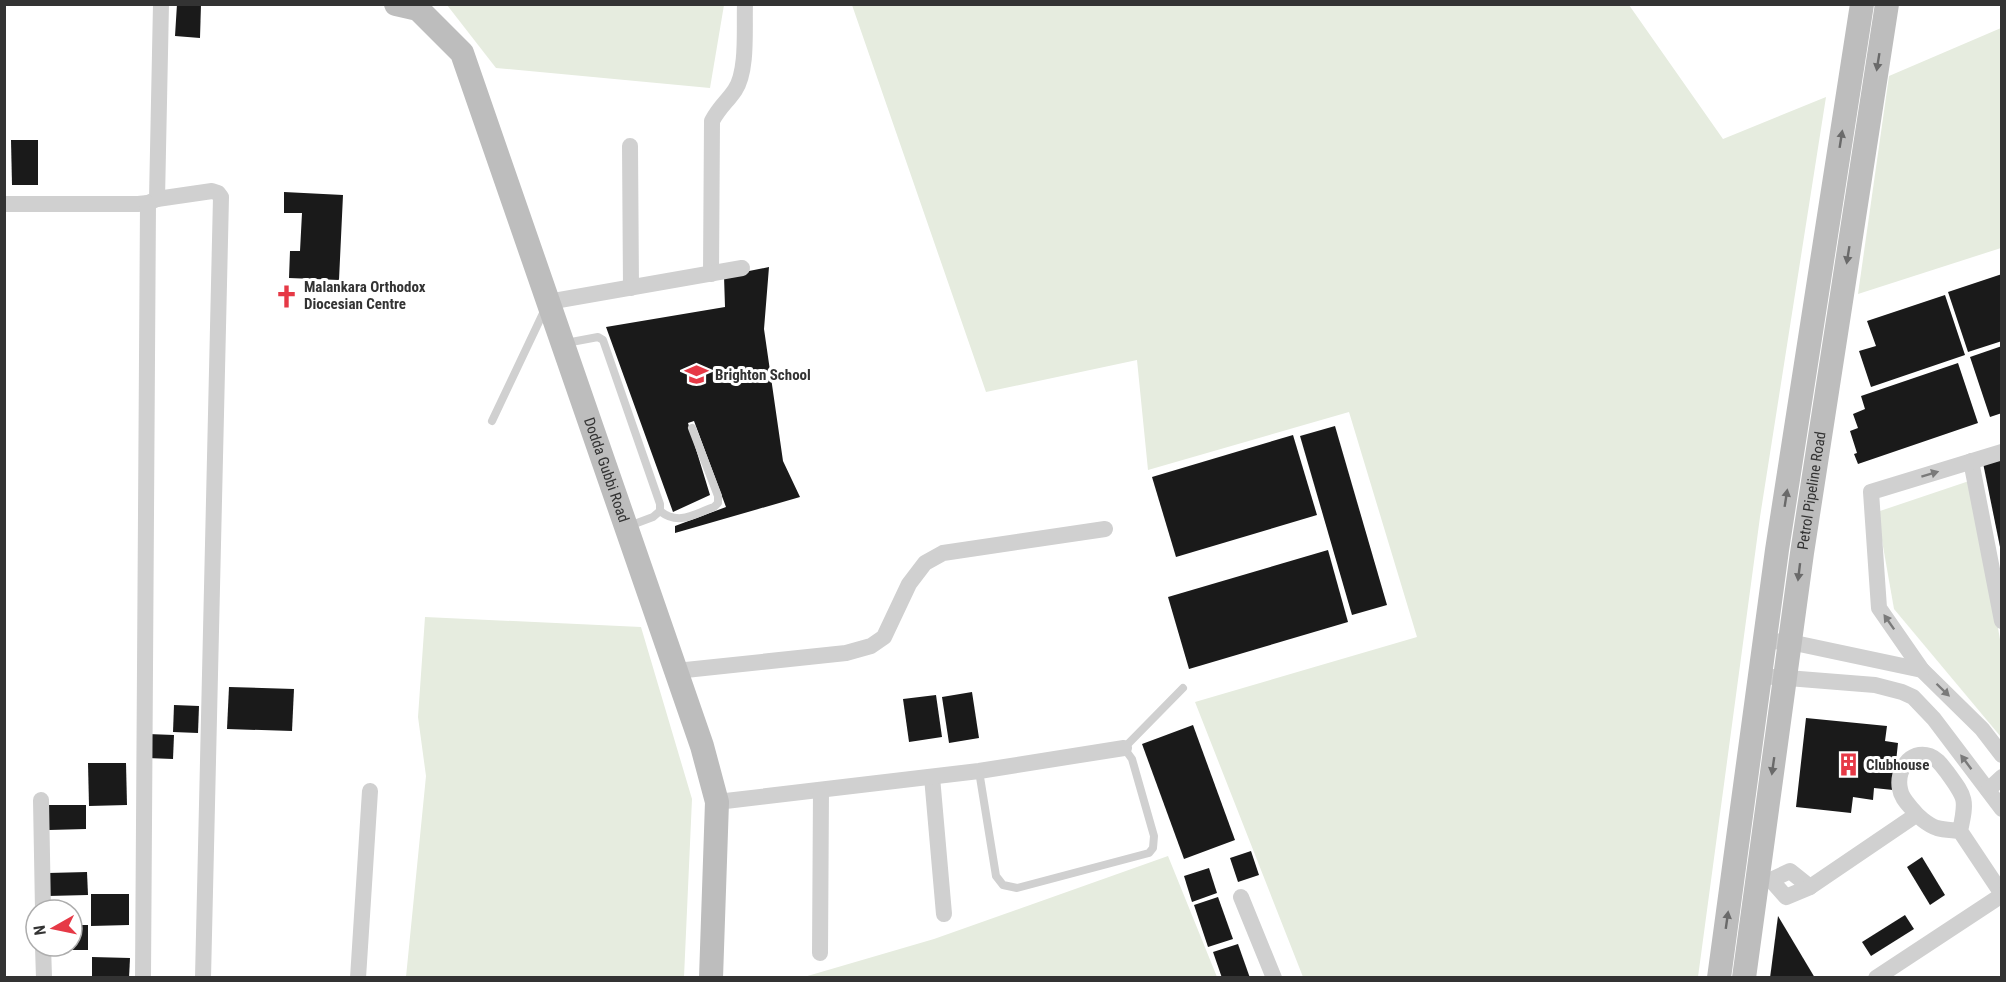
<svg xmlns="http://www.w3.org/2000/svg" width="2006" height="982" font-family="'Roboto Condensed',sans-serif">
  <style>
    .green { fill: #e6ecdf }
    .building { fill: #1a1a1a }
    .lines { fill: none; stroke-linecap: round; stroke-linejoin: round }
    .lane { stroke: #d0d0d0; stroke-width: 8 }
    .street { stroke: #d0d0d0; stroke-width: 16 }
    .secondary { stroke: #bdbdbd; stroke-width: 24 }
    .oneway { fill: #6a6a6a }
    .oneway2 { fill: #7a7a7a }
    .labels { text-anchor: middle; stroke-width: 6; stroke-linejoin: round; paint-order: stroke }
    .poi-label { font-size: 15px; font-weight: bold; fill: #333; stroke: #fff; text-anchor: start }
    .street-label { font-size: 15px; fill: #333; stroke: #fff }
  </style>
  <rect width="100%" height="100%" fill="#fff"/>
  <g class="green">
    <polygon points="447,5 724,5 710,88 496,68"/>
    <polygon points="852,5 1629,5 1723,139 1826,97 1760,517 1698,977 1303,977 1195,702 1417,637 1349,412 1148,470 1137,360 986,392"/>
    <polygon points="2001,28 2001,248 1858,294 1889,76"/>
    <polygon points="1972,480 2001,645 2001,737 1894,609 1877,512"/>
    <polygon points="425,617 641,627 692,799 684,977 406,977 426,776 418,717"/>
    <polygon points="1168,856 1217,977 804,977 934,939"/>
  </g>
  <g class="building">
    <polygon points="177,4 201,4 200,38 175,36"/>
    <polygon points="11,140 38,140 38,185 12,185"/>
    <polygon points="284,192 343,195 339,280 289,278 290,251 300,251 302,213 284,213"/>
    <polygon points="769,267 764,329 783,461 800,497 675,533 675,526 726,507 694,421 688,423 710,495 673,512 606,327 725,307 724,276"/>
    <polygon points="2002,274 2002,341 1968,352 1948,292"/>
    <polygon points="1945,295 1965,355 1871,387 1859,351 1876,346 1867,321"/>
    <polygon points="2002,346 2002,413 1990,417 1970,357"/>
    <polygon points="1958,363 1978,423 1858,464 1854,454 1857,453 1850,431 1858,428 1853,414 1865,409 1861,396"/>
    <polygon points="1335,426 1387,605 1352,615 1300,436"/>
    <polygon points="1293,435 1317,515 1176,557 1152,477"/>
    <polygon points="2002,459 2002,547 2000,547 1983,463"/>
    <polygon points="1328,550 1348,622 1189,669 1168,597"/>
    <polygon points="229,687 294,689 292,731 227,729"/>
    <polygon points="972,692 979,738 949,743 942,697"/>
    <polygon points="936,695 942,737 909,742 903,699"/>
    <polygon points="174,705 199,706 198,733 173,732"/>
    <polygon points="1806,718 1887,726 1885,741 1898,743 1893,790 1874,788 1873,800 1853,797 1851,813 1796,807"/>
    <polygon points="1193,725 1235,840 1184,859 1142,744"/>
    <polygon points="148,734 174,735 173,759 147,758"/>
    <polygon points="88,763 126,763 127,805 89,806"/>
    <polygon points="49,805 86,805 86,829 49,830"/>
    <polygon points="1251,851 1259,875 1238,882 1230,858"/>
    <polygon points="1922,857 1945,895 1930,905 1907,867"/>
    <polygon points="1209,868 1217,893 1192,902 1184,876"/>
    <polygon points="87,872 88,895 48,896 48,873"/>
    <polygon points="91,894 129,894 129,925 91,926"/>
    <polygon points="1218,897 1233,939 1208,947 1194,905"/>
    <polygon points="1905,915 1914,929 1871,956 1862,942"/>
    <polygon points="1778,916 1815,978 1770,978"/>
    <polygon points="72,925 88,925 88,950 48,950 48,946 72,946"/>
    <polygon points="1238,944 1250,978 1222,978 1213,952"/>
    <polygon points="92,957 130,958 129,978 92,978"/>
  </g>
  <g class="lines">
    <g class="lane">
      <polyline points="566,343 598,337 603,340 660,504 660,511 653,517 629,526"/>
      <polyline points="492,421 546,307"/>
      <path d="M660,511C679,526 694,514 714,507L718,503V496L692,428"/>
      <polyline points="979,771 996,876 1003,885 1017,888 1149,853 1153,848 1154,836 1132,759 1124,748 1183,688"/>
    </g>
    <g class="street">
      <polyline points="630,146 631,288"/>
      <polyline points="157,199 212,191 218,193 221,197 203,978"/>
      <polyline points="4,204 138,204 148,203 157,199 161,4"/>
      <path d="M711,274L712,121C720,106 727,102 735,90C748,71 744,27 745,4"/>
      <polyline points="548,302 742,268"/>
      <polyline points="1971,461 2002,621"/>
      <polyline points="1765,641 1790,642 1922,670 1982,729 2002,755"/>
      <polyline points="1922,670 1879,608 1871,492 2002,452"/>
      <polyline points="676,671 846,653 871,646 884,637 909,584 925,563 943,553 1105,529"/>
      <polyline points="1761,676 1875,685 1902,692 1913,697 1934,719 2002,809"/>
      <polyline points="932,777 944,914"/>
      <polyline points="1988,790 2002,777"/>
      <polyline points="41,800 43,910"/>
      <polyline points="717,802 979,771 1124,748"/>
      <path d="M1960,831C1952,830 1944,830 1937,828C1928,825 1917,816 1912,809C1907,803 1901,797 1900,789C1896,771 1910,749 1930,756C1938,759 1942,766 1947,772C1966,798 1967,799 1960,831L2002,894"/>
      <polyline points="1762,878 1771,880 1790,871 1810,887"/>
      <polyline points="1771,880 1786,897 1810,887 1916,815"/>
      <polyline points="1241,897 1274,978"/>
      <polyline points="43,946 44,978"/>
      <polyline points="820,953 821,790"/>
      <polyline points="143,978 148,203"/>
      <polyline points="358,978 370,791"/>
      <polyline points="1876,978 2002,895"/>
    </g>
    <g class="secondary">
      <path id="s1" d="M396,4L418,9L462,53L702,746L717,802L711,978"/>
      <polyline points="1719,978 1777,550 1862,4"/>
      <path id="s2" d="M1744,978L1802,553L1887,4"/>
    </g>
  </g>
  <defs><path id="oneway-solid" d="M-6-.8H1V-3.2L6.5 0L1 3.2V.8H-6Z" transform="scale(1.5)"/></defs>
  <g class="oneway">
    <use href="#oneway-solid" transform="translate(1878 62) rotate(99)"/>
    <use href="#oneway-solid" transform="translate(1841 139) rotate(-81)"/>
    <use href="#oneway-solid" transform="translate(1848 255) rotate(99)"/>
    <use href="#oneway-solid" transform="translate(1786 498) rotate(-81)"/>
    <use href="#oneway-solid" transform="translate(1799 572) rotate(97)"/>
    <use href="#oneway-solid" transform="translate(1773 766) rotate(98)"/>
    <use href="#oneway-solid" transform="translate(1727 920) rotate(-82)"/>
  </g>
  <g class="oneway2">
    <use href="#oneway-solid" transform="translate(1930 474) rotate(-17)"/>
    <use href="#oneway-solid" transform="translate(1889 622) rotate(-125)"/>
    <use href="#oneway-solid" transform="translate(1943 690) rotate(44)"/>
    <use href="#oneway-solid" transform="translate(1966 762) rotate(-127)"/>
  </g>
  <defs>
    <symbol id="church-bare" viewBox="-9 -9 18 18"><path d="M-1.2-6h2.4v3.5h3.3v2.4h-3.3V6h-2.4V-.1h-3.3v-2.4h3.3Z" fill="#e63946" stroke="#fff" stroke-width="2.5" paint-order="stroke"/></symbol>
    <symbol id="school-bare" viewBox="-9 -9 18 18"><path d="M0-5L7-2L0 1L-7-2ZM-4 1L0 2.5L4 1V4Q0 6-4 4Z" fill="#e63946" stroke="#fff" stroke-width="2.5" paint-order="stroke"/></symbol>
    <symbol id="building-bare" viewBox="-9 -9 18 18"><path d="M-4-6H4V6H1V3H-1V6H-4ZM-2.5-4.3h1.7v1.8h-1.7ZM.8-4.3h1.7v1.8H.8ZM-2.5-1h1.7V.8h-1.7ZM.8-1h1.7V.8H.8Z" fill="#e63946" stroke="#fff" stroke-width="2.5" paint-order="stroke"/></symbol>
  </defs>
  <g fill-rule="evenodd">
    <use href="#church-bare" x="270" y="280" width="33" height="33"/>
    <use href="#school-bare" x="680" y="358" width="33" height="33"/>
    <use href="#building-bare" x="1832" y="748" width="33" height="33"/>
  </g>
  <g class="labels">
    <g class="poi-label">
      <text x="304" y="292">Malankara Orthodox<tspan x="304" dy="17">Diocesian Centre</tspan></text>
      <text x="715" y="380">Brighton School</text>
      <text x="1866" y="770">Clubhouse</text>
    </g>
    <g class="street-label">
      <text dy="5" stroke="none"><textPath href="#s1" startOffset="526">Dodda Gubbi Road</textPath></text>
      <text dy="5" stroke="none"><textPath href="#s2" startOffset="492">Petrol Pipeline Road</textPath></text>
    </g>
  </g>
  <rect width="2006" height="982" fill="none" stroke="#333333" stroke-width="12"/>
  <g transform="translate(54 928) rotate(261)"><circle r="28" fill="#ffffff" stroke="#adadad" stroke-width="1.5"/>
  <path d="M0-4.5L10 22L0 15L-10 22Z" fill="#e63946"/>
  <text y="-9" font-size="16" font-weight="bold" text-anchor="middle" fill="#333333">N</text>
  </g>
</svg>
